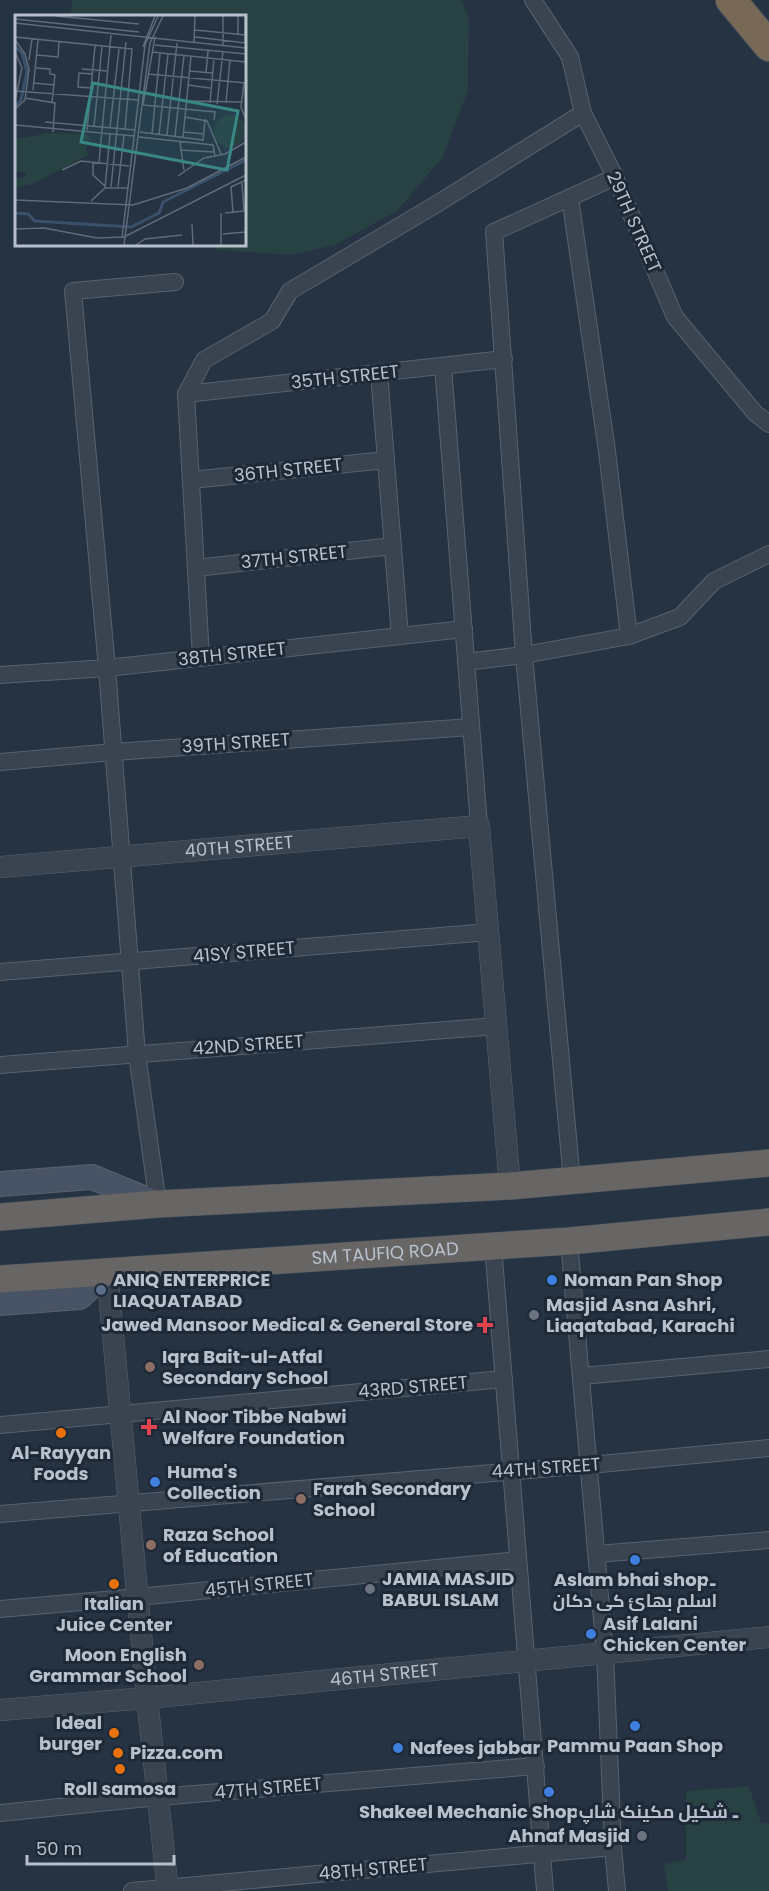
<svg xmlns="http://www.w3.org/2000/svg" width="769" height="1891" font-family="Poppins,Cairo,sans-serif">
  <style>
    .green { fill: #284143 }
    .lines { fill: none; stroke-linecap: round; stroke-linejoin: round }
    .minor-casing { stroke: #58626f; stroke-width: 18 }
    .tertiary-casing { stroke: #58626f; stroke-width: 22 }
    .secondary-casing { stroke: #58626f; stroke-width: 26 }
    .trunk-casing { stroke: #454f5c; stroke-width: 28 }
    .motorway-casing { stroke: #454f5c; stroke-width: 32 }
    .minor { stroke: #3a4451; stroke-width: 16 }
    .tertiary { stroke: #3a4451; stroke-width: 21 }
    .secondary { stroke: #485465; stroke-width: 24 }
    .trunk { stroke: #686664; stroke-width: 27 }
    .motorway { stroke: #786957; stroke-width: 30 }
    .shop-dot { fill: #3f7fe0; stroke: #1e2937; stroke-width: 2 }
    .service-dot { fill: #5c6f8a; stroke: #1e2937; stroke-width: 2 }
    .worship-dot { fill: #6b7280; stroke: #1e2937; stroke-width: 2 }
    .health-dot { fill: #e0444e; stroke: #1e2937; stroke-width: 2 }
    .education-dot { fill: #8d6e63; stroke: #1e2937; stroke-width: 2 }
    .food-dot { fill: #e8710a; stroke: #1e2937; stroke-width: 2 }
    .labels { text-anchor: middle; stroke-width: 6; stroke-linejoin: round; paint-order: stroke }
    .street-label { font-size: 18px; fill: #b7c0cc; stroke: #1e2937 }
    .poi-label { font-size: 18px; font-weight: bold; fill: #b7c0cc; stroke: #1e2937; text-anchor: start }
    .inset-river { fill: none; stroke: #3b516b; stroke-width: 3 }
    .inset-road { fill: none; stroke: #5f6b79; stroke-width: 1.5 }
    .view { fill: #398886; fill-opacity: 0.15; stroke: #398886; stroke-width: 3 }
    .inset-edge { fill: none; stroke: #b7c0cc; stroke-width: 3 }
  </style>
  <rect width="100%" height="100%" fill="#253342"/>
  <g class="green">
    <polygon points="72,0 462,0 469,19 468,90 443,157 397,211 335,245 290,255 219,250 207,245 244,244 244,16 70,16"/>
    <polygon points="749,1786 761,1823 769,1823 769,1891 668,1891 664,1864 686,1860 686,1791"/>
  </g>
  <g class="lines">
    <defs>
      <g id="minor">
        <polyline points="533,0 570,57 583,113 615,177 675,317 755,413 769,424"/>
        <polyline points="570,198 607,451 629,636"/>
        <polyline points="443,366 479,826"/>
        <polyline points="379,373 400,636"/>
        <polyline points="186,394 504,359"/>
        <polyline points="191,480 386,460"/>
        <polyline points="196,568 393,546"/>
        <polyline points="201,658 186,394 204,360 272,321 290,291 435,205 583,113"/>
        <polyline points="466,662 524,655 629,636 680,617 714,581 769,554"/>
        <polyline points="0,675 107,668 464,629"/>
        <polyline points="0,762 114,752 471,727"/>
        <polyline points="0,972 489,932"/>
        <polyline points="0,1065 497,1026"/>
        <polyline points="572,1181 524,655 494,232 615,177"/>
        <polyline points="158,1204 137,1054 107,668 73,291 175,282"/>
        <polyline points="569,1241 605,1654 613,1847 617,1891"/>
        <polyline points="493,1246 545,1891"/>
        <polyline points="582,1376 769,1359"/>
        <polyline points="0,1425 504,1379"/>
        <polyline points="0,1514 590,1465 769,1448"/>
        <polyline points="597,1554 769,1540"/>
        <polyline points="0,1609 138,1597 517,1560"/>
        <polyline points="0,1813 158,1797 536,1766"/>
        <polyline points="132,1891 613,1847"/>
      </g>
      <g id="tertiary">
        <path id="s1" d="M0,867L479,826L510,1186"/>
        <polyline points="107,1271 147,1698 168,1891"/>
        <path id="s2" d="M0,1710L147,1698L769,1637"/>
      </g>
      <g id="secondary">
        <polyline points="0,1184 92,1177 158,1204"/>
        <polyline points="0,1303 80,1297 107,1271"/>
      </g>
      <g id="trunk">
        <polyline points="0,1217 158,1204 510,1186 769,1163"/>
        <path id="s3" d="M0,1279L569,1241L769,1222"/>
      </g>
      <polyline id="motorway" points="731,0 769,46"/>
    </defs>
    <use href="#minor" class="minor-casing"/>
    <use href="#tertiary" class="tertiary-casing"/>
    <use href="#secondary" class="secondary-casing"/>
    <use href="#trunk" class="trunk-casing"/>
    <use href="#motorway" class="motorway-casing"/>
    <use href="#minor" class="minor"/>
    <use href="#tertiary" class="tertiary"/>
    <use href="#secondary" class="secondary"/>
    <use href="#trunk" class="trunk"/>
    <use href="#motorway" class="motorway"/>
  </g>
  <g class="shop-dot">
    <circle cx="552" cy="1280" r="6"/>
    <circle cx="155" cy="1482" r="6"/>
    <circle cx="635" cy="1560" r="6"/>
    <circle cx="591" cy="1634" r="6"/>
    <circle cx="635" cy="1726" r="6"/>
    <circle cx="398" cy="1748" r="6"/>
    <circle cx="549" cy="1792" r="6"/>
  </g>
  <circle class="service-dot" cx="101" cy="1290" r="6"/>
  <g class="worship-dot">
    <circle cx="534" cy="1315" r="6"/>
    <circle cx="370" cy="1589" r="6"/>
    <circle cx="642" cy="1836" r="6"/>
  </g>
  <g class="health-dot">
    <path d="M482 1316h6v6h6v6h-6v6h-6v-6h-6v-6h6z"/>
    <path d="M146 1418h6v6h6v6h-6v6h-6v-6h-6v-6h6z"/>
  </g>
  <g class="education-dot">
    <circle cx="150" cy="1367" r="6"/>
    <circle cx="301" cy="1499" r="6"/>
    <circle cx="151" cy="1545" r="6"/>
    <circle cx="199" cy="1665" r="6"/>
  </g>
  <g class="food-dot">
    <circle cx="61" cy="1433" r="6"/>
    <circle cx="114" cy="1584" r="6"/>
    <circle cx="114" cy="1733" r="6"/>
    <circle cx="118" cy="1753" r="6"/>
    <circle cx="120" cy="1769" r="6"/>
  </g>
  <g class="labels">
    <g class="street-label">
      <text transform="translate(634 222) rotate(66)" y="6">29TH STREET</text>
      <text transform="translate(345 377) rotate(-6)" y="6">35TH STREET</text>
      <text transform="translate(288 470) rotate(-6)" y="6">36TH STREET</text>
      <text transform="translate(294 557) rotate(-6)" y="6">37TH STREET</text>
      <text transform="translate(232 654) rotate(-6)" y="6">38TH STREET</text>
      <text transform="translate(236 743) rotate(-4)" y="6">39TH STREET</text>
      <text dy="6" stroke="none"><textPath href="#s1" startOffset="240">40TH STREET</textPath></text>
      <text transform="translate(244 952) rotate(-5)" y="6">41SY STREET</text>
      <text transform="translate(248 1045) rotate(-4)" y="6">42ND STREET</text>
      <text dy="6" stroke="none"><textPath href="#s3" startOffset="386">SM TAUFIQ ROAD</textPath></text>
      <text transform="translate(413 1387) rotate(-5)" y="6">43RD STREET</text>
      <text transform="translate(546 1468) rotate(-4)" y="6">44TH STREET</text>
      <text transform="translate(259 1585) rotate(-6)" y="6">45TH STREET</text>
      <text dy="6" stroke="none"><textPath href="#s2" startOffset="386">46TH STREET</textPath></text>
      <text transform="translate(268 1788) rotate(-5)" y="6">47TH STREET</text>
      <text transform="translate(373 1869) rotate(-5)" y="6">48TH STREET</text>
    </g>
    <g class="poi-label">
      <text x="113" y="1286">ANIQ ENTERPRICE<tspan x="113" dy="21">LIAQUATABAD</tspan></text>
      <text x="564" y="1286">Noman Pan Shop</text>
      <text x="546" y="1311">Masjid Asna Ashri,<tspan x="546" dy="21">Liaqatabad, Karachi</tspan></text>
      <text x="473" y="1331" text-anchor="end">Jawed Mansoor Medical &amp; General Store</text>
      <text x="162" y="1363">Iqra Bait-ul-Atfal<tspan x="162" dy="21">Secondary School</tspan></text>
      <text x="162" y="1423">Al Noor Tibbe Nabwi<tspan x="162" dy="21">Welfare Foundation</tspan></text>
      <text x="61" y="1459" text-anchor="middle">Al-Rayyan<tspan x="61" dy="21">Foods</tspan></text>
      <text x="167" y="1478">Huma's<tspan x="167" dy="21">Collection</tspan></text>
      <text x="313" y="1495">Farah Secondary<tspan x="313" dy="21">School</tspan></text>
      <text x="163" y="1541">Raza School<tspan x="163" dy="21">of Education</tspan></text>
      <text x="382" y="1585">JAMIA MASJID<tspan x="382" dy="21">BABUL ISLAM</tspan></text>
      <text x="635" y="1586" text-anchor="middle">Aslam bhai shop۔<tspan x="635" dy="21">اسلم بھائ کی دکان</tspan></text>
      <text x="114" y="1610" text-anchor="middle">Italian<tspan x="114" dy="21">Juice Center</tspan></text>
      <text x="603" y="1630">Asif Lalani<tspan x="603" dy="21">Chicken Center</tspan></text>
      <text x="187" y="1661" text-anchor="end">Moon English<tspan x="187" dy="21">Grammar School</tspan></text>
      <text x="102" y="1729" text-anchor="end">Ideal<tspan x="102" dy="21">burger</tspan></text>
      <text x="635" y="1752" text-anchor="middle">Pammu Paan Shop</text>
      <text x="410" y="1754">Nafees jabbar</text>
      <text x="130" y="1759">Pizza.com</text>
      <text x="120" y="1795" text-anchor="middle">Roll samosa</text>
      <text x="549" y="1818" text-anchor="middle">Shakeel Mechanic Shop۔ شکیل مکینک شاپ</text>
      <text x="630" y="1842" text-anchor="end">Ahnaf Masjid</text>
    </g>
  </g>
  <g transform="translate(15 15)">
    <rect width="231" height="231" fill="#253342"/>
    <path d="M199 116a16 16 0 1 1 32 0a16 16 0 1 1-32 0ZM0,118L2,123H9L32,118L70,119L75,122L71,130L73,140L18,169L1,172L0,164L11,161L10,157L0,156Z" fill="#284143"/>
    <path class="inset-river" d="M0,32L7,38L12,56L6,85L0,91M0,198L13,199L20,206L116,212L144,198L148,187L231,145"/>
    <path class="inset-road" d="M41,1L124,9M223,1V20M0,4L124,17M0,8L231,33M180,15L231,20M0,22L117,34L110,114M180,22L231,28M0,25L10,39L14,54L10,85L0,94M179,27L180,1M230,28V1M140,30L231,39M208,30V1M128,32L140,1M0,37L7,53L0,86M137,37L231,47M22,40L43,42L44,27M14,45L17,24M21,53L35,54V59L40,60L37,87M67,54L93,56M175,56L197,58M191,58L193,36M133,59L231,68M19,68L39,70M229,68L226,92L231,105M173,70L195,73M76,73L63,72L64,58L78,59M18,75L23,25M0,76L123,85M10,83L40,88L38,117M171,86L226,87M195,88L199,43M211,88L215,45M202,89L208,37M128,90L200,97L199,105M128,90L140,22M170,102L192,106L206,139M30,107L120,115M0,110L119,121M79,111L87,32M95,112L104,34M72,115L80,31M125,117L188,125M168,117L189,119M137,119L145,38M144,120L153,39M152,120L162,28M160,121L169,40M124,122L198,130L200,141M168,122L176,41M188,126L190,104M165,127L169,155M165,135L199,137M78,147V160L90,171M84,147L96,20M47,155L66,146L114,151M163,161L189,143L210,139L231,127M227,168L229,196M96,172L111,27M103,172L109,120M90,173L95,119M0,185L118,190L172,173L231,142M76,186L90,173H113M218,197L216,172L231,165M206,198V230M210,198L229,196M177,209L178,230M0,214L29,213L82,223L109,222L231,160M208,219L231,217M107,223L130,30L143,1M109,230L135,28L148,1M121,230L130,224L167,220"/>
    <path class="view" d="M78,68L223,96L212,155L66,127Z"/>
    <rect width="231" height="231" class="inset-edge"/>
  </g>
  <path d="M27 1855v9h147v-9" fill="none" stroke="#b7c0cc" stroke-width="3"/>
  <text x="36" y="1855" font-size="18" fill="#b7c0cc" stroke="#1e2937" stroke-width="4.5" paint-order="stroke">50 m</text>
</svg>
